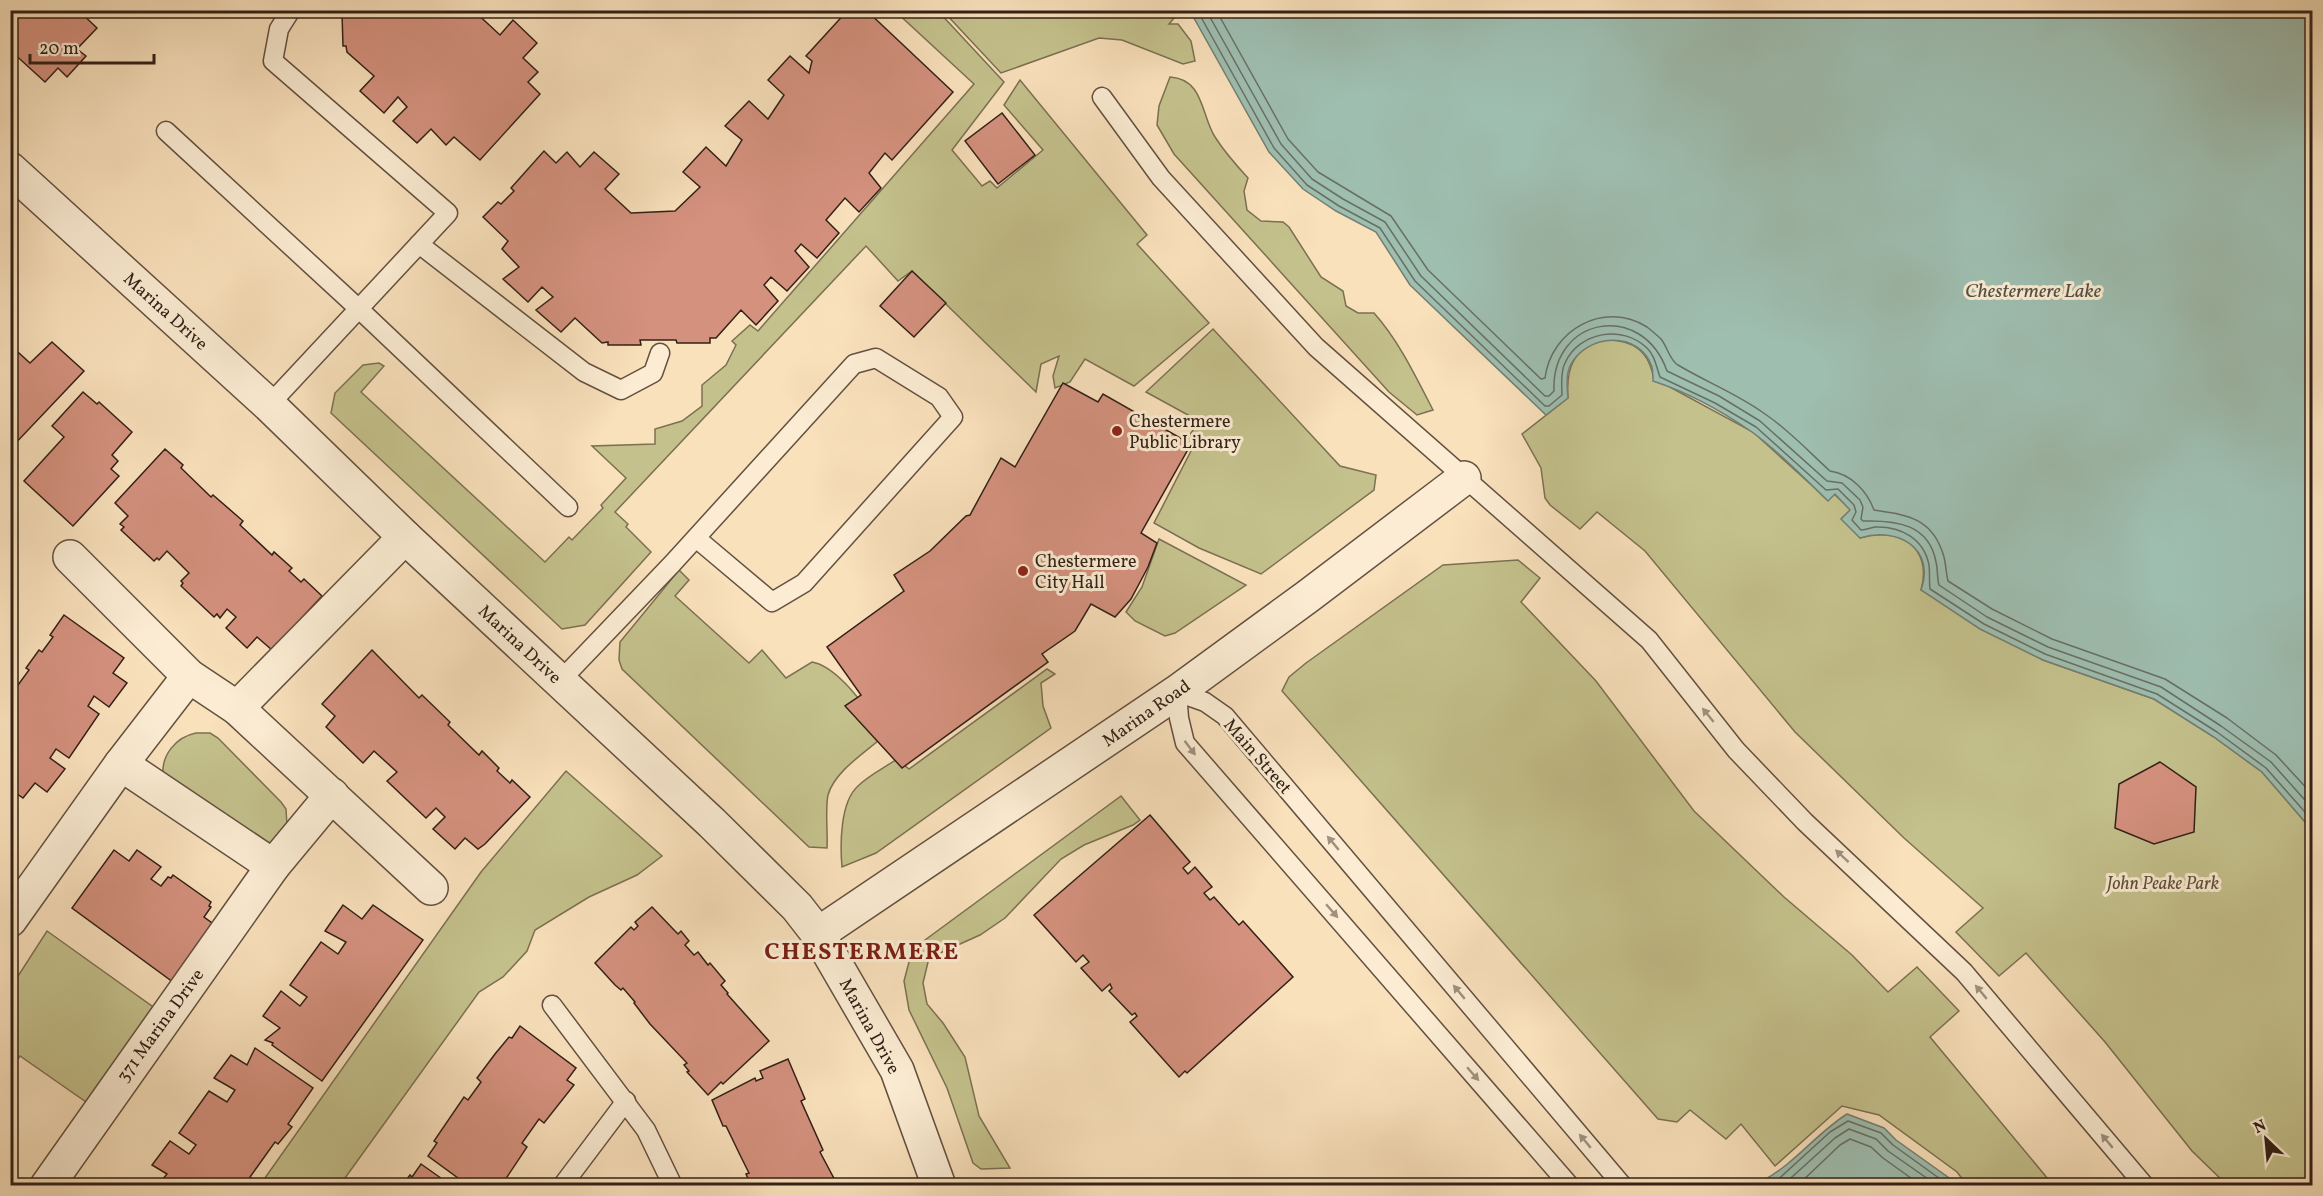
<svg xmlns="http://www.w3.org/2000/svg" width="2323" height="1196" font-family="Vollkorn,serif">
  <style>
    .green { fill: #c4c18c; stroke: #7b7052; stroke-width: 1.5 }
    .water { fill: #9ebeb0; stroke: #737f73; stroke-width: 1.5 }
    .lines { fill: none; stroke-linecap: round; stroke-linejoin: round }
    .shore { stroke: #686f64; stroke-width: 1.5 }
    .building { fill: #d4917e; stroke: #322017; stroke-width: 1.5 }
    .lane-casing { stroke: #645040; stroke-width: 21 }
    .street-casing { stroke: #645040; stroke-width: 36 }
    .lane { stroke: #fbecd3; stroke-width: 18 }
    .street { stroke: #fbecd3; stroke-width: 33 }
    .oneway { fill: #a1907e }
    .poi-dot { fill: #8f2418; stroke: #fbecd3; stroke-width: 2 }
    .labels { text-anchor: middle; stroke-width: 6; stroke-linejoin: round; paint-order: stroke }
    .street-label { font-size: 18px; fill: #322017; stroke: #fbecd3 }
    .poi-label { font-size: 18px; fill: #322017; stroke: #fbecd3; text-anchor: start }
    .park-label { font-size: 18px; font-style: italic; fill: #5e503a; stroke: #fbecd3 }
    .water-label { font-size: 20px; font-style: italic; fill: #524f45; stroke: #fbecd3 }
    .district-label { font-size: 24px; font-weight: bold; letter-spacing: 1.5px; fill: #7a1f14; stroke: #fbecd3 }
  </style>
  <rect width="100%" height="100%" fill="#f9e1bc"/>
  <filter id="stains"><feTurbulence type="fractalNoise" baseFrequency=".00333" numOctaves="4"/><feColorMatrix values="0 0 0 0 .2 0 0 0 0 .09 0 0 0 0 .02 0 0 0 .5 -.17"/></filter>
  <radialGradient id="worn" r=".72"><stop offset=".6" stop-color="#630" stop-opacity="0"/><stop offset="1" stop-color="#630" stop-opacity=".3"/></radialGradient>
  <g class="green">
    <polygon points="895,11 938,11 1004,82 952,150 982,186 990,181 997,188 1043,150 1004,105 1020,80 1147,235 1137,244 1209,323 1134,386 1085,359 1070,382 1055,388 1053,376 1059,356 1041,364 1036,392 912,271 898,281 866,246 615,512 628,524 626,527 651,552 585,625 562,629 331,413 335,393 363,365 379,363 384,366 361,392 545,562 569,537 572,540 603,508 601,505 626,478 592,446 655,444 655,429 682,421 702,406 702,385 726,365 736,345 732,341 750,325 758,331 974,84"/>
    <polygon points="943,11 1180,11 1169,24 1178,24 1191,41 1195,61 1183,64 1122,40 1099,38 1001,73"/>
    <path d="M1170,77C1204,79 1201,115 1215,137C1224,151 1236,165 1248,178L1244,191L1247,210L1261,221L1283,222L1289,227L1321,277L1343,291L1346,306L1358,313H1374C1399,341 1416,377 1433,410L1417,415L1389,392L1174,154L1157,125L1159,106Z"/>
    <polygon points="1213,329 1340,466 1376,475 1374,490 1261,574 1199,548 1154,523 1193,447 1185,442 1199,421 1146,392"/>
    <path d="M1604,340C1633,339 1650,351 1654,381L1668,386L1753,432L1828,500L1834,494L1851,510L1842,518L1860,538C1899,526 1933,547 1921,590L2043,660L2154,699L2214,737L2262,772L2312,830V1185H2227L2192,1151L2105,1042L2026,953L1999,976L1956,932L1983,908L1904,838L1795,732L1645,551L1597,512L1580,529L1550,505L1545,498L1541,468L1522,434L1568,398C1566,369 1573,347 1604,340Z"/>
    <polygon points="1159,539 1246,585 1175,633 1165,636 1135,621 1126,612 1142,587"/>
    <polygon points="1518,560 1540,578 1521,602 1596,681 1694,811 1784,897 1852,955 1888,992 1917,967 1959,1011 1930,1037 2053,1185 1967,1185 1957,1172 1879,1115 1842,1106 1775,1166 1741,1124 1726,1139 1690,1110 1677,1122 1658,1119 1282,691 1289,677 1306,663 1443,565"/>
    <path d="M679,570L689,580L675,596L749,663L762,650L786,678L812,662C840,667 868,712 886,734C868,751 835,770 828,795C825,809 828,833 827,848L809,847L622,669L619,660L620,642Z"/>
    <path d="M1047,669L1055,674L1041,683L1043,706L1051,728L876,853L842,867C840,845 840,802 858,786C869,775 884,768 897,759L909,769Z"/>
    <path d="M196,733H210L218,738L281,802L286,809L287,826L268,849L163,776C161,755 176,737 196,733Z"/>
    <polygon points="566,771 662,856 637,875 589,897 535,930 527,951 503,977 479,992 340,1185 260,1185 481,872"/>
    <polygon points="1121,796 1140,820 1133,825 1084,845 1061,859 1005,918 980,935 940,953 928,962 923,983 927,1004 943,1023 965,1057 979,1116 1010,1168 981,1169 973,1163 947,1088 909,1010 904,981 910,958 925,940"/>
    <polygon points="47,931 156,1009 89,1104 20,1056 11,1069 11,987"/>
  </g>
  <g class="water">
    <path d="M1190,11H2312V830L2262,772L2214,737L2154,699L2043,660L1980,629L1921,590C1936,548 1897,526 1860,538L1841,519L1850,510L1835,494L1828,501C1804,478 1780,452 1752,432C1723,412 1687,392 1653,381C1653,377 1653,371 1652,367C1640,330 1586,333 1570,366C1566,375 1567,387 1568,398L1546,415L1410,285L1376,232L1336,211L1303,189L1269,152Z"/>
    <path d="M1847,1114L1884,1128L1896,1140L1959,1185H1766L1764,1180C1795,1163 1817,1133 1847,1114Z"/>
  </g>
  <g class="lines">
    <g class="shore">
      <path d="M1197,10L1274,148L1307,185L1339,206L1380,228L1415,281L1545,406H1549L1562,395C1562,385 1560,373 1565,363C1579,332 1622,324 1647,348C1655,356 1656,366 1660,377L1715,403L1756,427L1826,490L1838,489L1854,505L1856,512L1852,520L1861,530C1866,530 1870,528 1875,527C1901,526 1924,539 1929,565C1930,573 1929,582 1930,589L1984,624L2045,654L2157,694L2217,732L2266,768L2312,820"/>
      <path d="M1206,10L1281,144L1312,179L1343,199L1385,222L1421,276L1545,396H1549L1554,391C1551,317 1642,300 1667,371L1719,396L1760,421L1827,481L1842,483L1860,500L1863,507L1861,519L1863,521C1896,520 1929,524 1936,562C1938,570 1937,579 1939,585L1987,617L2048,647L2161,687L2221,726L2271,762L2312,808"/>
      <path d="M1216,10L1288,139L1318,172L1391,216L1428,270L1541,379L1545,378C1551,330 1604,300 1647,327C1652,331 1657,335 1661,339C1667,346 1670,361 1678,365C1706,382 1738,394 1765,414C1789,430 1809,452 1830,471C1851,474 1867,491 1874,510C1908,515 1933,518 1944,557C1946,565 1946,573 1948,581L1992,609L2052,639L2165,679L2227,718L2276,755L2312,794"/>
      <polyline points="1771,1186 1830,1132 1848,1121 1881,1133 1893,1145 1950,1186"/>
      <polyline points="1782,1186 1835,1138 1849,1129 1876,1139 1888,1151 1938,1186"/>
      <polyline points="1797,1186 1840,1145 1850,1139 1871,1147 1883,1158 1922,1186"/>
    </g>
  </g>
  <g class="building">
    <polygon points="11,10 78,10 97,28 77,49 86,56 67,77 58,68 45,82 10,50"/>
    <polygon points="345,10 473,10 500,35 513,20 537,43 523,58 538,72 528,82 540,94 480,160 454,137 446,145 431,129 417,143 393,121 407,107 398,97 384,113 360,91 374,76 347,52 346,46 343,46 342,13 345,12"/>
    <polygon points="848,10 866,10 953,92 892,160 885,153 869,173 881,188 859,212 845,198 826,220 839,233 817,258 801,244 795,251 809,267 787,291 771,277 764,285 778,301 756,325 741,310 716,338 710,338 710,343 677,343 676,340 640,340 641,345 608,345 608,342 602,343 575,318 561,332 536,310 553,297 542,287 528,302 503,279 519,267 502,249 508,241 483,217 498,202 501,204 514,191 511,188 544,151 556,163 567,152 580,167 594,152 619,174 605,189 631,213 675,211 700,187 683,172 706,147 726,166 742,140 725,126 749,101 768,119 784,95 768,80 790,56 809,73 812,61 806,56"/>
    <polygon points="1002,113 1035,155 998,184 965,141"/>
    <polygon points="912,271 946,303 914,337 880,306"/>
    <polygon points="52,342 84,371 11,448 10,345 30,363"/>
    <polygon points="1063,383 1098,402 1103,394 1191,444 1141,533 1157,543 1148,567 1131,599 1115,617 1091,604 1075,631 1042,654 1048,662 902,768 845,706 861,695 827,647 904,591 894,575 930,551 966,516 970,515 1001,458 1015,467"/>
    <polygon points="83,392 97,404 99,402 132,432 112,455 118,461 111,469 119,476 73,526 24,481 64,437 52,426"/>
    <polygon points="165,449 183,465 181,468 211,497 213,495 243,521 240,525 272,555 274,552 292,568 289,571 301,582 304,579 322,596 272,650 257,637 247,648 226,628 236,617 227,609 220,618 217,614 214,617 181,586 183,583 181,581 189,573 167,551 159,560 157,558 154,561 121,530 124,527 120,524 128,516 115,503"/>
    <polygon points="64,615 124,658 113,673 127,683 109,707 94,696 88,706 99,714 69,758 56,749 50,758 65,769 47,792 35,783 23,798 10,789 10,696 29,670 26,668 39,650 42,652 53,637 50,635"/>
    <polygon points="372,650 419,698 422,695 450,722 448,725 479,755 482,751 499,768 497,771 510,783 512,780 530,797 485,844 478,849 465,838 455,849 433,829 445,817 436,808 426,818 387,781 397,772 374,751 363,763 326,727 335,716 322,704"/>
    <polygon points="2160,762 2196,787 2194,832 2154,844 2115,828 2119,784"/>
    <polygon points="1150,815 1190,862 1183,868 1188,874 1195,867 1212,887 1204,893 1210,900 1214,897 1239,925 1243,921 1293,977 1187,1073 1185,1071 1179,1077 1130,1022 1137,1016 1135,1013 1132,1015 1109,991 1112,988 1110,984 1102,991 1081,968 1089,962 1083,955 1076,962 1034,915"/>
    <polygon points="114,850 129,861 137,850 161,867 151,879 161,886 168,877 171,878 173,875 211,902 209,906 211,907 204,917 219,928 177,985 72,908"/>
    <polygon points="343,905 362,919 373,905 423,940 322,1081 272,1045 273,1043 265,1040 280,1028 263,1016 281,991 300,1006 307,997 290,985 321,942 338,954 346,942 325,931"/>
    <polygon points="652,907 676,932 678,934 681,931 689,941 685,945 694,955 698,952 708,965 710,963 725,981 721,985 728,993 727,994 769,1041 723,1084 721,1082 708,1095 687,1072 689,1071 684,1065 687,1063 650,1024 634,1003 635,1002 623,988 621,990 615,985 595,963 631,927 634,930 638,926 635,922"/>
    <polygon points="520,1026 576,1068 567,1080 574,1085 544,1123 539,1119 522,1143 527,1147 501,1186 494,1183 492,1186 469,1186 428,1156 437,1143 434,1141 464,1097 468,1100 481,1082 477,1078 495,1054 509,1037 512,1038"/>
    <polygon points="255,1048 313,1088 288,1124 292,1127 278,1144 275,1142 250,1177 253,1179 249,1186 157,1186 167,1174 152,1165 170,1141 189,1154 196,1145 179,1133 209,1091 227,1102 235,1090 214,1078 231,1055 247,1065"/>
    <polygon points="788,1059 805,1099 801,1101 823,1150 820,1152 838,1186 751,1186 746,1174 749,1173 741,1157 726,1126 723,1126 712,1100 755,1078 756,1081 763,1078 760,1071"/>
    <polygon points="421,1164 452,1186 402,1186 410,1175 412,1177"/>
  </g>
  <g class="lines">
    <defs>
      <g id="lane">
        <polyline points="1102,97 1161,178 1316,347 1649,640 1736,750 1805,822 1964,972 2145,1186"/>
        <polyline points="166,131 359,309 568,507"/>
        <polyline points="419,244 584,372 621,390 653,373 660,353"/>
        <polyline points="269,405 448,213 273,61 279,29 291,10"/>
        <polyline points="560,681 672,564 854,364 876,358 939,397 953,417 804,583 772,602 696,538"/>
        <polyline points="552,1005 646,1130 673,1186"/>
        <polyline points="562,1186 626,1101"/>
        <polyline points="1570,1186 1185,743 1179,718 1177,692 1205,702 1225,716 1623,1186"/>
      </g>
      <g id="street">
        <polyline points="10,169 269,405 405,537 712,823 797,907 818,934 897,1070 939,1186"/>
        <polyline points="70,557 189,676 237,708 431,888"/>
        <polyline points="237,708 405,537"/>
        <polyline points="121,764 273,866"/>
        <polyline points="10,920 121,764 189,676"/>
        <polyline points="818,934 1177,692 1307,597 1464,478"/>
        <polyline points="47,1186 273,866 332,795"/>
      </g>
    </defs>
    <use href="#lane" class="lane-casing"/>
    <use href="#street" class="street-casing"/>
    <use href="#lane" class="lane"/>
    <use href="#street" class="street"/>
  </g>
  <defs><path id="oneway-solid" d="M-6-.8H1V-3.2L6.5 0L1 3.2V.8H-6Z" transform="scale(1.5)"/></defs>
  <g class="oneway">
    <use href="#oneway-solid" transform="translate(1708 715) rotate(-129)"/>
    <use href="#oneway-solid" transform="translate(1190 748) rotate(53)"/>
    <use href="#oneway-solid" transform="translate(1333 843) rotate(-130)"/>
    <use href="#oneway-solid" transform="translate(1842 856) rotate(-137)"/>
    <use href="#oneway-solid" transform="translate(1332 911) rotate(49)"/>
    <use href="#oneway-solid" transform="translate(1459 992) rotate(-130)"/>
    <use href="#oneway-solid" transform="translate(1981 992) rotate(-130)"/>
    <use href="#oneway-solid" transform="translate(1473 1074) rotate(49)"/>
    <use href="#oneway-solid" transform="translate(1585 1141) rotate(-130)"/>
    <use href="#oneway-solid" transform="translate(2107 1141) rotate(-130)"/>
  </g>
  <g class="poi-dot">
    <circle cx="1117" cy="431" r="6"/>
    <circle cx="1023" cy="571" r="6"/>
  </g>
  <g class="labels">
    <g class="street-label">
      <text transform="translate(166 311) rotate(42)" y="6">Marina Drive</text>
      <text transform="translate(520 644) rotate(43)" y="6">Marina Drive</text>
      <text transform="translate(1146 713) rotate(-35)" y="6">Marina Road</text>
      <text transform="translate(1258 756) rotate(49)" y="6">Main Street</text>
      <text transform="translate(160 1025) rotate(-54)" y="6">371 Marina Drive</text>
      <text transform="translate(870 1026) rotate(61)" y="6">Marina Drive</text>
    </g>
    <g class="poi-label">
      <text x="1129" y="427">Chestermere<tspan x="1129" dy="21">Public Library</tspan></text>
      <text x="1035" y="567">Chestermere<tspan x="1035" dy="21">City Hall</tspan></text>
    </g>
    <g class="park-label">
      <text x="2163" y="889">John Peake Park</text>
    </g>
    <g class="water-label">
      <text x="2033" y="297">Chestermere Lake</text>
    </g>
    <g class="district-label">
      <text x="862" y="959">CHESTERMERE</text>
    </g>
  </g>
  <rect width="2323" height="1196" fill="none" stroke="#f9e1bc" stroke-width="36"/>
  <rect x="12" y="12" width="2299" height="1172" fill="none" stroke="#322017" stroke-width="3"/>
  <rect x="18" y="18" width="2287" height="1160" fill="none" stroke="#322017" stroke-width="1.5"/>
  <g transform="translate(2266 1139) rotate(334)" stroke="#fbecd3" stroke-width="4.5" paint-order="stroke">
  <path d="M0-4.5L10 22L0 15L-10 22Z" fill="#322017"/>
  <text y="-9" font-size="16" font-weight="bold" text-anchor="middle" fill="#322017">N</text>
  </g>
  <path d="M30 54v9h124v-9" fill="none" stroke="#322017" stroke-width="3"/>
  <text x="39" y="54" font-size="18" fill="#322017" stroke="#fbecd3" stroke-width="4.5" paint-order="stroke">20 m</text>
  <rect width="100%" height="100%" filter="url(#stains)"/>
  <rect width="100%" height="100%" fill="url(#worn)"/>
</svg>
